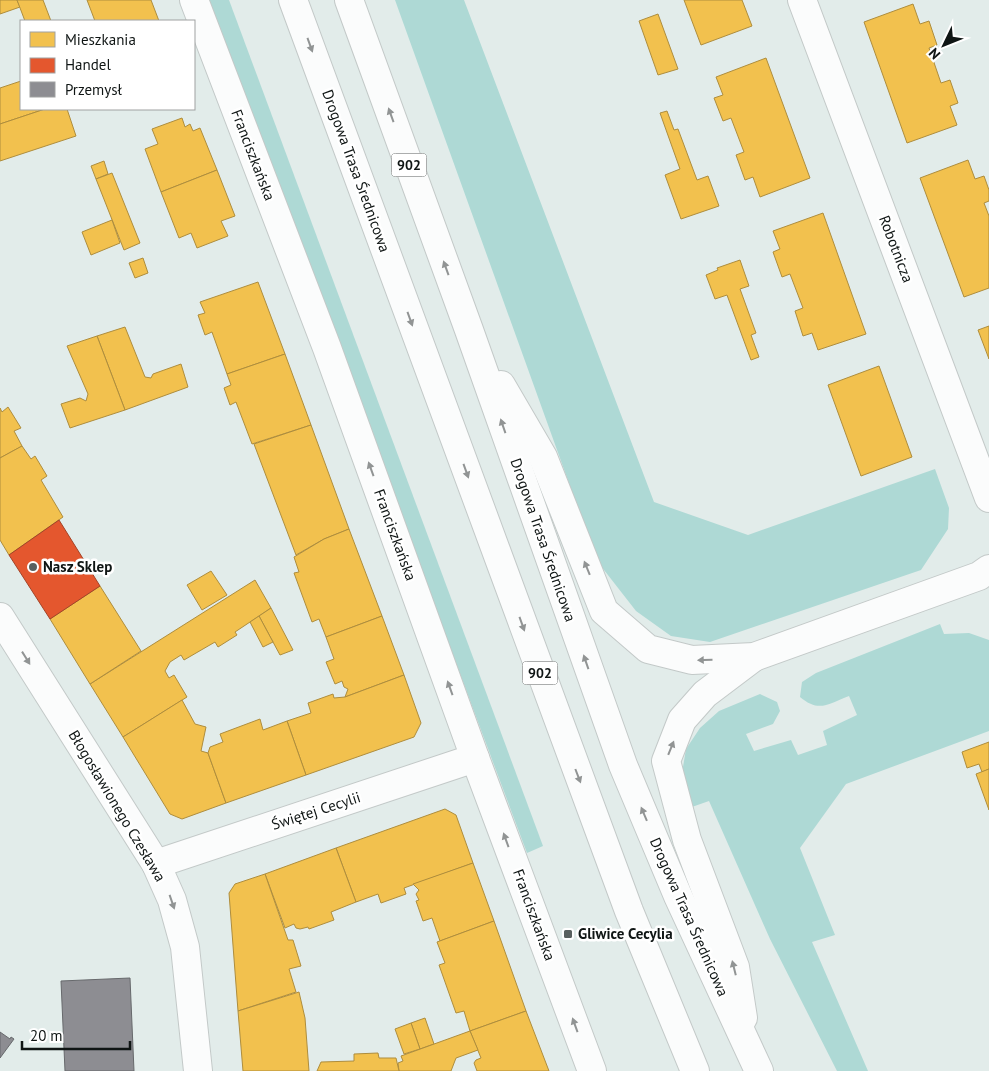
<svg xmlns="http://www.w3.org/2000/svg" width="989" height="1071" font-family="'PT Sans',sans-serif">
  <style>
    .green { fill: #aed9d5 }
    .homes { fill: #f2c14e; stroke: #ae8d3d }
    .shops { fill: #e4572e; stroke: #a44326 }
    .industry { fill: #8d8d92; stroke: #67696c }
    .lines { fill: none; stroke-linecap: round; stroke-linejoin: round }
    .minor-casing { stroke: #c3c9c8; stroke-width: 30 }
    .tertiary-casing { stroke: #c3c9c8; stroke-width: 30 }
    .primary-casing { stroke: #c3c9c8; stroke-width: 30 }
    .minor { stroke: #fbfcfc; stroke-width: 28 }
    .tertiary { stroke: #fbfcfc; stroke-width: 28 }
    .primary { stroke: #fbfcfc; stroke-width: 28 }
    .oneway { fill: #919494 }
    .poi-dot { fill: #59605f; stroke: #fff; stroke-width: 2 }
    .labels { text-anchor: middle; stroke-width: 5; stroke-linejoin: round; paint-order: stroke }
    .shield { fill: #fff; stroke: #575b5a; stroke-width: 1 }
    .shield-label { font-size: 14px; font-weight: bold; fill: #0f1514 }
    .street-label { font-size: 15px; fill: #0f1514; stroke: #fff }
    .poi-label { font-size: 15px; font-weight: bold; fill: #0f1514; stroke: #fff; text-anchor: start }
  </style>
  <rect width="100%" height="100%" fill="#e2ecea"/>
  <g class="green">
    <polygon points="208,0 229,0 543,846 527,853"/>
    <polygon points="395,0 464,0 654,502 748,535 935,469 949,508 948,529 921,570 710,642 671,636 636,611 597,561"/>
    <path d="M940,624L944,634L969,633L989,640V731L846,784L800,848L835,935L812,942L868,1071H837L770,939L709,801L689,808L682,773L686,749L700,728L719,711L760,694L777,702L780,711L773,724L746,734L754,751L791,740L798,755L827,745L823,731L857,715L849,696C828,704 819,713 800,697L802,682L816,673Z"/>
  </g>
  <g class="homes">
    <polygon points="0,0 17,0 20,7 0,14"/>
    <polygon points="17,0 43,0 51,21 25,21"/>
    <polygon points="87,0 151,0 159,21 95,21"/>
    <polygon points="684,0 742,0 752,26 701,45"/>
    <polygon points="913,4 920,24 929,21 937,45 929,48 941,83 950,80 958,103 950,106 957,125 907,143 864,22"/>
    <polygon points="658,14 678,69 658,75 639,21"/>
    <polygon points="766,58 810,178 760,197 753,177 745,180 736,155 744,152 731,118 723,121 714,98 723,95 716,77"/>
    <polygon points="21,81 21,109 45,109 0,124 0,88"/>
    <polygon points="45,109 67,109 76,136 0,161 0,124"/>
    <polygon points="667,111 674,130 678,129 697,180 708,176 719,206 681,219 665,175 680,169 660,113"/>
    <polygon points="182,118 185,127 190,124 193,131 200,128 217,170 161,192 145,149 158,144 152,129"/>
    <polygon points="968,160 975,179 984,176 989,190 989,201 984,203 989,216 989,288 964,297 920,178"/>
    <polygon points="104,161 108,174 96,179 91,166"/>
    <polygon points="217,170 235,216 221,221 228,236 197,248 191,233 179,238 161,192"/>
    <polygon points="112,173 140,243 124,250 96,179"/>
    <polygon points="823,213 866,334 818,350 812,333 803,336 795,311 803,308 790,274 782,277 773,252 780,249 773,231"/>
    <polygon points="112,220 120,243 91,255 82,232"/>
    <polygon points="143,258 148,273 135,278 129,263"/>
    <polygon points="740,260 749,286 740,289 756,333 751,335 759,357 751,360 727,295 715,299 706,275 718,270 717,268"/>
    <polygon points="258,282 285,354 227,374 212,332 205,335 198,315 205,313 200,302"/>
    <polygon points="989,326 989,359 978,330"/>
    <polygon points="125,327 145,377 151,378 153,374 181,364 188,387 125,410 97,336"/>
    <polygon points="97,336 125,410 70,428 61,404 80,398 86,401 88,394 67,346"/>
    <polygon points="285,354 311,425 252,444 236,402 230,405 224,388 231,385 227,374"/>
    <polygon points="879,366 912,457 861,476 828,385"/>
    <polygon points="8,407 21,428 14,431 22,446 0,458 0,408 2,412"/>
    <polygon points="311,425 349,529 324,539 296,555 254,444"/>
    <polygon points="22,446 31,459 35,456 47,476 41,480 63,517 9,555 0,540 0,458"/>
    <polygon points="349,529 382,616 326,637 319,619 312,622 294,573 299,572 294,557 324,539"/>
    <polygon points="211,571 227,595 202,610 187,585"/>
    <polygon points="255,580 271,608 235,632 237,635 218,647 215,642 184,660 181,655 170,662 165,671 169,678 174,675 187,697 123,737 90,684"/>
    <polygon points="100,586 141,651 90,684 50,619"/>
    <polygon points="271,608 293,650 280,655 259,616"/>
    <polygon points="259,616 273,642 263,647 250,622"/>
    <polygon points="382,616 404,675 345,697 348,689 344,687 342,681 335,684 326,662 334,659 326,637"/>
    <polygon points="404,675 421,723 414,737 306,775 287,721 311,713 308,703 333,694 334,698 345,697"/>
    <polygon points="182,700 195,724 206,727 201,751 208,753 226,803 182,819 170,814 123,737"/>
    <polygon points="260,719 263,730 287,721 306,775 226,803 208,753 210,747 223,742 220,734"/>
    <polygon points="989,742 989,769 982,772 979,764 967,768 962,752"/>
    <polygon points="989,769 989,810 976,774"/>
    <polygon points="445,809 456,815 473,863 404,888 406,894 381,903 378,894 356,902 336,848"/>
    <polygon points="336,848 356,902 331,912 334,920 309,929 308,927 300,929 296,928 294,924 285,928 265,874"/>
    <polygon points="473,863 494,921 440,941 432,918 423,921 416,901 419,900 416,894 419,890 413,884"/>
    <polygon points="265,874 288,940 293,940 301,966 289,969 296,992 238,1011 229,893 235,884"/>
    <polygon points="494,921 526,1011 470,1031 464,1011 456,1013 439,965 445,963 437,942"/>
    <polygon points="299,992 305,1018 309,1071 243,1071 238,1011"/>
    <polygon points="526,1011 549,1071 477,1071 474,1063 476,1060 481,1058 470,1031"/>
    <polygon points="425,1018 434,1044 420,1049 411,1023"/>
    <polygon points="411,1023 420,1049 404,1054 395,1029"/>
    <polygon points="470,1031 478,1050 456,1058 451,1071 399,1071 398,1063 403,1061 401,1056"/>
    <polygon points="378,1053 379,1058 396,1058 399,1071 317,1071 321,1062 354,1061 354,1054"/>
  </g>
  <polygon class="shops" points="59,520 100,586 50,619 9,555"/>
  <g class="industry">
    <polygon points="130,978 134,1071 65,1071 61,981"/>
    <polygon points="0,1032 10,1039 11,1037 14,1039 0,1058"/>
  </g>
  <g class="lines">
    <defs>
      <polyline id="minor" points="156,864 475,758"/>
      <g id="tertiary">
        <polyline points="194,0 327,348 475,758 592,1071"/>
        <polyline points="802,0 989,498"/>
        <polyline points="0,617 156,864 172,900 185,947 198,1071"/>
      </g>
      <g id="primary">
        <polyline points="293,0 629,911 695,1071"/>
        <polyline points="349,0 469,330 623,765 678,896 759,1071"/>
        <polyline points="501,385 543,457 604,611 648,649 692,660 754,657 979,576 989,569"/>
        <polyline points="743,1018 735,967 687,840 666,761 682,720 705,694 754,657"/>
      </g>
    </defs>
    <use href="#minor" class="minor-casing"/>
    <use href="#tertiary" class="tertiary-casing"/>
    <use href="#primary" class="primary-casing"/>
    <use href="#minor" class="minor"/>
    <use href="#tertiary" class="tertiary"/>
    <use href="#primary" class="primary"/>
  </g>
  <defs><path id="oneway-solid" d="M-6-.8H1V-3.2L6.5 0L1 3.2V.8H-6Z" transform="scale(1.25)"/></defs>
  <g class="oneway">
    <use href="#oneway-solid" transform="translate(310 45) rotate(70)"/>
    <use href="#oneway-solid" transform="translate(391 115) rotate(-110)"/>
    <use href="#oneway-solid" transform="translate(446 268) rotate(-110)"/>
    <use href="#oneway-solid" transform="translate(410 319) rotate(70)"/>
    <use href="#oneway-solid" transform="translate(503 426) rotate(-109)"/>
    <use href="#oneway-solid" transform="translate(371 469) rotate(-110)"/>
    <use href="#oneway-solid" transform="translate(466 471) rotate(70)"/>
    <use href="#oneway-solid" transform="translate(587 568) rotate(-112)"/>
    <use href="#oneway-solid" transform="translate(522 624) rotate(70)"/>
    <use href="#oneway-solid" transform="translate(26 658) rotate(58)"/>
    <use href="#oneway-solid" transform="translate(705 660) rotate(178)"/>
    <use href="#oneway-solid" transform="translate(586 662) rotate(-109)"/>
    <use href="#oneway-solid" transform="translate(450 688) rotate(-110)"/>
    <use href="#oneway-solid" transform="translate(671 748) rotate(-68)"/>
    <use href="#oneway-solid" transform="translate(578 776) rotate(69)"/>
    <use href="#oneway-solid" transform="translate(644 814) rotate(-113)"/>
    <use href="#oneway-solid" transform="translate(506 840) rotate(-110)"/>
    <use href="#oneway-solid" transform="translate(172 902) rotate(71)"/>
    <use href="#oneway-solid" transform="translate(734 968) rotate(-104)"/>
    <use href="#oneway-solid" transform="translate(575 1025) rotate(-110)"/>
  </g>
  <g class="poi-dot">
    <circle cx="33" cy="567" r="5"/>
    <rect x="563" y="929" width="10" height="10" rx="2.5"/>
  </g>
  <g class="labels">
    <g class="shield">
      <rect x="391.5" y="153.5" width="35" height="23" rx="4"/>
      <rect x="522.5" y="661.5" width="35" height="23" rx="4"/>
    </g>
    <g class="shield-label">
      <text x="409" y="170">902</text>
      <text x="540" y="678">902</text>
    </g>
    <g class="street-label">
      <text transform="translate(253 155) rotate(69)" y="5">Franciszkańska</text>
      <text transform="translate(356 171) rotate(70)" y="5">Drogowa Trasa Średnicowa</text>
      <text transform="translate(896 249) rotate(69)" y="5">Robotnicza</text>
      <text transform="translate(395 535) rotate(70)" y="5">Franciszkańska</text>
      <text transform="translate(543 540) rotate(71)" y="5">Drogowa Trasa Średnicowa</text>
      <text transform="translate(117 806) rotate(59)" y="5">Błogosławionego Czesława</text>
      <text transform="translate(316 811) rotate(-18)" y="5">Świętej Cecylii</text>
      <text transform="translate(534 915) rotate(70)" y="5">Franciszkańska</text>
      <text transform="translate(689 917) rotate(66)" y="5">Drogowa Trasa Średnicowa</text>
    </g>
    <g class="poi-label">
      <text x="43" y="572">Nasz Sklep</text>
      <text x="578" y="939">Gliwice Cecylia</text>
    </g>
  </g>
  <rect x="20" y="20" width="175" height="90" fill="#ffffff" stroke="#9fa1a1"/>
  <rect x="30" y="32" width="25" height="15" fill="#f2c14e" stroke="#9fa1a1"/>
  <text x="65" y="45" font-size="15" fill="#0f1514">Mieszkania</text>
  <rect x="30" y="58" width="25" height="15" fill="#e4572e" stroke="#9fa1a1"/>
  <text x="65" y="70" font-size="15" fill="#0f1514">Handel</text>
  <rect x="30" y="82" width="25" height="15" fill="#8d8d92" stroke="#9fa1a1"/>
  <text x="65" y="95" font-size="15" fill="#0f1514">Przemysł</text>
  <g transform="translate(944 45) rotate(227)" stroke="#ffffff" stroke-width="4" paint-order="stroke">
  <path d="M0-4L9 19L0 12L-9 19Z" fill="#0f1514"/>
  <text y="-8" font-size="14" font-weight="bold" text-anchor="middle" fill="#0f1514">N</text>
  </g>
  <path d="M22 1041v8h108v-8" fill="none" stroke="#0f1514" stroke-width="2.5"/>
  <text x="30" y="1041" font-size="15" fill="#0f1514" stroke="#ffffff" stroke-width="4" paint-order="stroke">20 m</text>
</svg>
